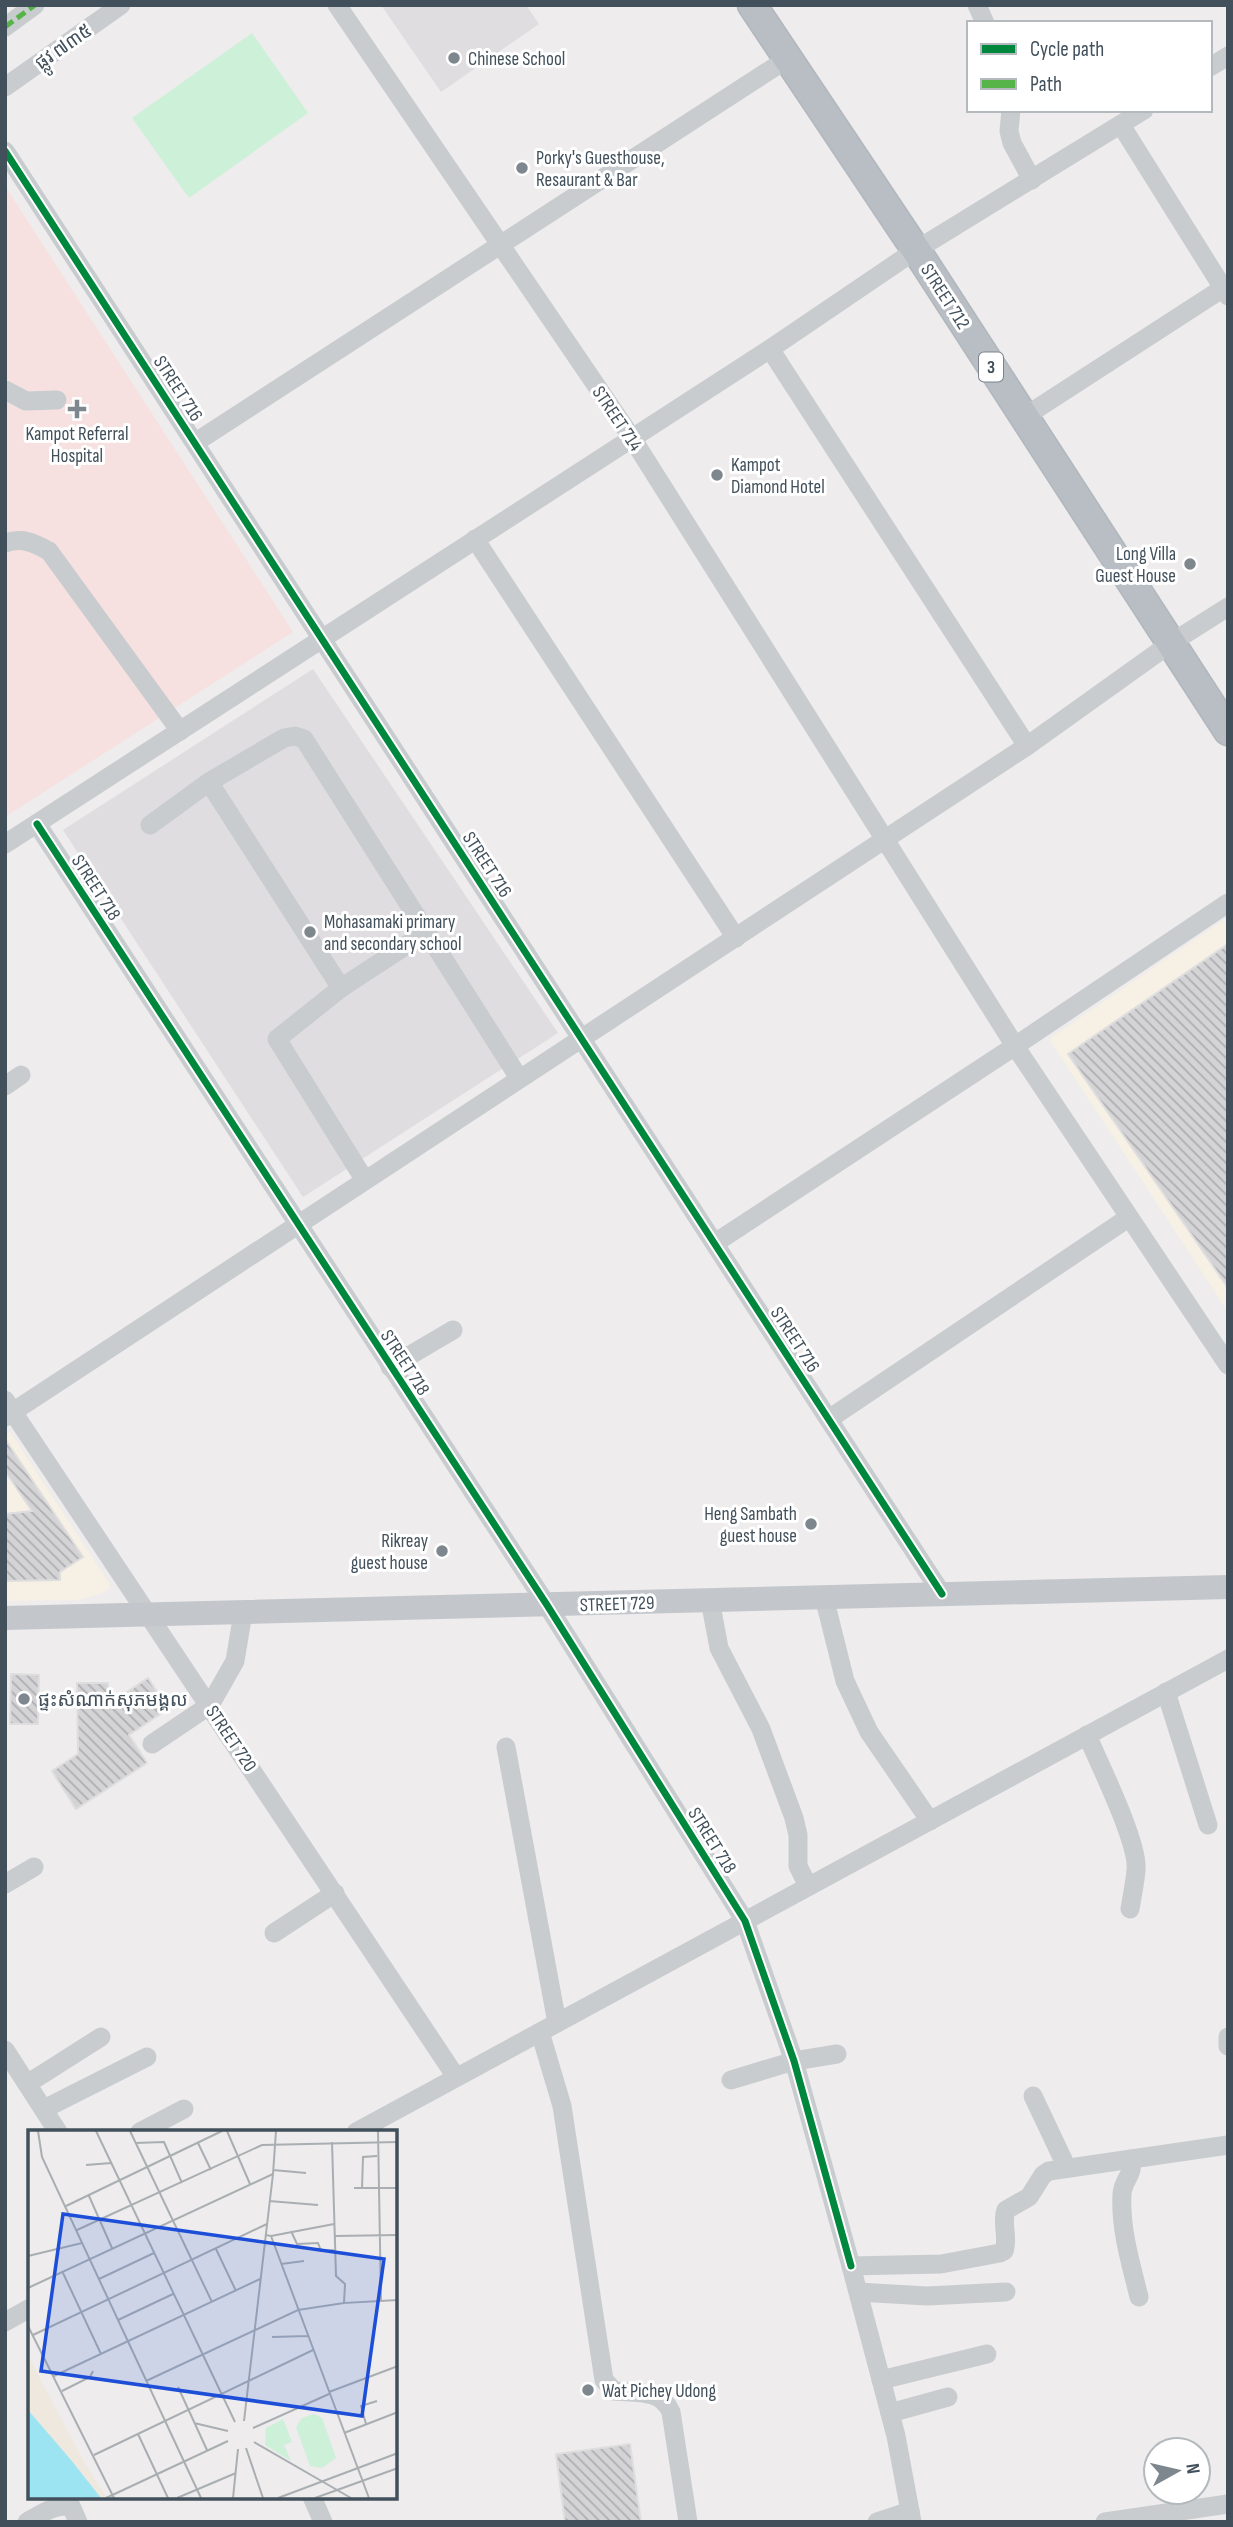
<svg xmlns="http://www.w3.org/2000/svg" width="1233" height="2527" font-family="'Sofia Sans Condensed','Noto Sans Khmer',sans-serif">
  <style>
    .commercial { fill: #f7f0e5 }
    .education { fill: #dfdddf }
    .medical { fill: #f6e1e0 }
    .pitch { fill: #cdf0d9 }
    .building { fill: url(#building-back-hatch); stroke: #dededf; stroke-width: 2 }
    .lines { fill: none; stroke-linecap: round; stroke-linejoin: round }
    .highway-casing { stroke: #b0b7bd; stroke-width: 31 }
    .minor { stroke: #c8ccce; stroke-width: 19 }
    .major { stroke: #c3c7cc; stroke-width: 24 }
    .highway { stroke: #b8bec4; stroke-width: 28 }
    .quiet { stroke: #57b448; stroke-width: 5; stroke-dasharray: 10 5; stroke-linecap: butt }
    .cycleway-casing { stroke: #fff; stroke-width: 11 }
    .cycleway { stroke: #00873e; stroke-width: 7 }
    .poi-dot { fill: #7e878e; stroke: #fff; stroke-width: 2.5 }
    .labels { text-anchor: middle; stroke-width: 6; stroke-linejoin: round; paint-order: stroke }
    .shield { fill: #fff; stroke: #7b848c; stroke-width: 2 }
    .shield-label { font-size: 18px; font-weight: bold; fill: #42505b }
    .street-label { font-size: 19px; fill: #42505b; stroke: #fff }
    .poi-label { font-size: 19px; fill: #42505b; stroke: #fff; text-anchor: start }
    .inset-road { fill: none; stroke: #a9aeb2; stroke-width: 2 }
    .view { fill: #1d4ed8; fill-opacity: 0.15; stroke: #1d4ed8; stroke-width: 3.5 }
    .inset-edge { fill: none; stroke: #42505b; stroke-width: 3.5 }
  </style>
  <defs>
    <pattern id="building-back-hatch" width="6" height="6" patternUnits="userSpaceOnUse" patternTransform="scale(1.75)"><rect width="6" height="6" fill="#d4d4d7"/><path d="M-1 5l2 2M0 0l6 6M5-1l2 2" fill="none" stroke="#aeaeb1"/></pattern>
  </defs>
  <rect width="100%" height="100%" fill="#eeecec"/>
  <g class="commercial">
    <polygon points="1228,917 1228,1312 1049,1039"/>
    <polygon points="10,1432 109,1583 109,1589 100,1594 78,1600 5,1601 5,1436"/>
  </g>
  <g class="education">
    <polygon points="381,5 526,5 539,24 441,92"/>
    <polygon points="313,669 558,1033 303,1197 63,830"/>
  </g>
  <polygon class="medical" points="5,186 293,632 5,817"/>
  <polygon class="pitch" points="252,33 308,113 189,198 132,118"/>
  <g class="building">
    <polygon points="1228,944 1228,1288 1068,1054"/>
    <polygon points="5,1439 83,1557 60,1572 60,1580 5,1581 5,1514 32,1511 5,1471"/>
    <polygon points="11,1674 39,1675 38,1724 10,1724"/>
    <polygon points="148,1678 168,1709 129,1735 147,1763 76,1809 52,1771 78,1754 77,1683 108,1683 109,1704"/>
    <polygon points="630,2444 641,2522 565,2522 556,2454"/>
  </g>
  <g class="lines">
    <defs>
      <polyline id="highway" points="752,5 916,250 1228,731"/>
    </defs>
    <use href="#highway" class="highway-casing"/>
    <g class="minor">
      <polyline points="337,5 632,438 1015,1046 1228,1365"/>
      <polyline points="977,5 985,23"/>
      <polyline points="5,27 35,5"/>
      <polyline points="1210,67 1228,56"/>
      <polyline points="5,87 121,5"/>
      <polyline points="1011,110 1009,131 1012,143 1032,180"/>
      <polyline points="1121,125 1228,296"/>
      <polyline points="5,151 942,1594"/>
      <polyline points="770,349 1027,746"/>
      <polyline points="5,390 26,401 57,400"/>
      <polyline points="1024,417 1228,285"/>
      <polyline points="196,442 787,59"/>
      <polyline points="475,539 736,938"/>
      <path d="M5,543C23,537 34,543 49,551L180,731"/>
      <polyline points="209,782 341,988"/>
      <polyline points="37,824 547,1605 745,1921 794,2061 851,2266"/>
      <polyline points="150,825 209,782 284,738 295,736 304,739 519,1078"/>
      <polyline points="5,844 770,349 916,250 1144,110"/>
      <polyline points="5,1086 21,1075"/>
      <polyline points="364,1179 277,1039 341,988 425,933"/>
      <polyline points="715,1243 1015,1046 1228,903"/>
      <polyline points="390,1367 453,1330"/>
      <polyline points="5,1400 456,2077"/>
      <polyline points="5,1417 1027,746 1171,643 1228,607"/>
      <polyline points="829,1419 1128,1218"/>
      <polyline points="824,1597 845,1681 869,1732 930,1821"/>
      <polyline points="710,1600 719,1648 761,1729 794,1818 798,1835 798,1866 808,1886"/>
      <polyline points="1166,1692 1208,1825"/>
      <path d="M1087,1735C1099,1763 1139,1844 1136,1870C1135,1883 1132,1896 1130,1909"/>
      <polyline points="152,1744 210,1705 235,1661 243,1613"/>
      <polyline points="506,1747 557,2023"/>
      <polyline points="5,1884 34,1867"/>
      <polyline points="274,1933 335,1893"/>
      <path d="M540,2032L562,2106L604,2380L614,2391C636,2393 661,2389 671,2412L688,2522"/>
      <polyline points="1228,2037 1228,2046"/>
      <polyline points="5,2050 58,2132"/>
      <polyline points="731,2080 794,2061 837,2054"/>
      <polyline points="27,2084 101,2037"/>
      <polyline points="1033,2096 1067,2168"/>
      <polyline points="44,2109 147,2057"/>
      <polyline points="140,2132 184,2109"/>
      <polyline points="356,2132 1228,1659"/>
      <path d="M1131,2159C1134,2176 1123,2179 1122,2194C1120,2229 1131,2264 1139,2297"/>
      <polyline points="858,2292 927,2296 1006,2292"/>
      <polyline points="5,2322 30,2308"/>
      <polyline points="881,2380 987,2354"/>
      <polyline points="890,2413 948,2397"/>
      <polyline points="312,2497 323,2522"/>
      <path d="M27,2522C41,2514 55,2504 71,2506L78,2522"/>
      <polyline points="877,2522 910,2511"/>
      <path d="M912,2522L896,2436L851,2266L941,2264L1000,2253L1004,2251C1009,2238 1001,2223 1006,2210L1029,2197L1043,2175L1049,2171L1228,2145"/>
      <polyline points="1105,2522 1228,2504"/>
    </g>
    <polyline class="major" points="5,1618 1228,1587"/>
    <use href="#highway" class="highway"/>
    <polyline class="quiet" points="5,27 35,5"/>
    <defs>
      <g id="cycleway">
        <polyline points="5,151 942,1594"/>
        <polyline points="37,824 547,1605 745,1921 794,2061 851,2266"/>
      </g>
    </defs>
    <use href="#cycleway" class="cycleway-casing"/>
    <use href="#cycleway" class="cycleway"/>
  </g>
  <g class="poi-dot">
    <circle cx="454" cy="58" r="7"/>
    <circle cx="522" cy="168" r="7"/>
    <path d="M73.5 398.5h7v7h7v7h-7v7h-7v-7h-7v-7h7z"/>
    <circle cx="717" cy="475" r="7"/>
    <circle cx="1190" cy="564" r="7"/>
    <circle cx="310" cy="932" r="7"/>
    <circle cx="811" cy="1524" r="7"/>
    <circle cx="442" cy="1551" r="7"/>
    <circle cx="24" cy="1699" r="7"/>
    <circle cx="588" cy="2390" r="7"/>
  </g>
  <g class="labels">
    <rect class="shield" x="979" y="352.5" width="24" height="29" rx="5"/>
    <g class="shield-label">
      <text x="991" y="373">3</text>
    </g>
    <g class="street-label">
      <text transform="translate(63 46) rotate(-35)" y="7">ផ្លូវ ៧៣៥</text>
      <text transform="translate(946 296) rotate(57)" y="7">STREET 712</text>
      <text transform="translate(179 388) rotate(57)" y="7">STREET 716</text>
      <text transform="translate(618 418) rotate(56)" y="7">STREET 714</text>
      <text transform="translate(488 864) rotate(57)" y="7">STREET 716</text>
      <text transform="translate(97 887) rotate(57)" y="7">STREET 718</text>
      <text transform="translate(796 1339) rotate(57)" y="7">STREET 716</text>
      <text transform="translate(406 1362) rotate(57)" y="7">STREET 718</text>
      <text transform="translate(617 1603) rotate(-2)" y="7">STREET 729</text>
      <text transform="translate(232 1738) rotate(56)" y="7">STREET 720</text>
      <text transform="translate(713 1840) rotate(58)" y="7">STREET 718</text>
    </g>
    <g class="poi-label">
      <text x="468" y="65">Chinese School</text>
      <text x="536" y="164">Porky's Guesthouse,<tspan x="536" dy="22">Resaurant &amp; Bar</tspan></text>
      <text x="77" y="440" text-anchor="middle">Kampot Referral<tspan x="77" dy="22">Hospital</tspan></text>
      <text x="731" y="471">Kampot<tspan x="731" dy="22">Diamond Hotel</tspan></text>
      <text x="1176" y="560" text-anchor="end">Long Villa<tspan x="1176" dy="22">Guest House</tspan></text>
      <text x="324" y="928">Mohasamaki primary<tspan x="324" dy="22">and secondary school</tspan></text>
      <text x="797" y="1520" text-anchor="end">Heng Sambath<tspan x="797" dy="22">guest house</tspan></text>
      <text x="428" y="1547" text-anchor="end">Rikreay<tspan x="428" dy="22">guest house</tspan></text>
      <text x="38" y="1706">ផ្ទះសំណាក់សុភមង្គល</text>
      <text x="602" y="2397">Wat Pichey Udong</text>
    </g>
  </g>
  <g transform="translate(28 2130)">
    <rect width="369" height="369" fill="#eeecec"/>
    <path d="M255,289L264,312L256,315L263,331L237,315L238,298Z" fill="#cdf0d9"/>
    <path d="M0,226L55,330L79,368L72,367L0,280Z" fill="#eee8df"/>
    <path d="M286,284L294,288L308,328L294,338L282,336L268,297L274,288Z" fill="#cdf0d9"/>
    <path d="M0,280L43,330L73,368H0Z" fill="#9de4f2"/>
    <path class="inset-road" d="M10,1L14,27L173,368M68,1L207,292M102,1L184,172M199,1L222,54M350,1L353,170M304,12L308,146L317,154L316,173L370,170M107,13L136,12L154,53M170,13L183,40M58,35L83,33M245,40L278,43M326,58H370M334,59L335,27L349,26M61,66L84,118M241,71L290,75M38,76L194,1M49,100L234,15L370,12M263,101L269,114L290,113L293,121L307,120M238,105L243,106L341,368M243,106L306,94M307,106L370,105M188,119L208,161M0,126L54,113M253,134L276,131M35,143L73,224M71,149L126,123M0,158L245,44L248,1M90,190L145,164M0,196L86,368M5,205L239,94M244,207L280,206M26,246L232,149M118,251L270,180L316,173M150,257L179,320M34,261L62,247L65,241M301,262L370,236M216,291L245,44M166,293L200,301M338,294L333,276L349,271M225,298L301,264M316,303L370,282M110,304L140,368M226,312L323,368M218,318L235,368M66,325L285,220M78,368L200,311M149,368L208,343M205,368L210,319M250,368L370,323M287,368L370,338"/>
    <path class="view" d="M35,84L356,129L334,286L13,241Z"/>
    <rect width="369" height="369" class="inset-edge"/>
  </g>
  <rect width="1233" height="2527" fill="none" stroke="#42505b" stroke-width="14"/>
  <rect x="967" y="21" width="245" height="91" fill="#ffffff" stroke="#b3b9bd" stroke-width="2"/>
  <rect x="981" y="44" width="35" height="10" fill="#00873e" stroke="#b3b9bd" stroke-width="2"/>
  <text x="1030" y="56" font-size="21" fill="#42505b">Cycle path</text>
  <rect x="981" y="79" width="35" height="10" fill="#57b448" stroke="#b3b9bd" stroke-width="2"/>
  <text x="1030" y="91" font-size="21" fill="#42505b">Path</text>
  <g transform="translate(1177 2471) rotate(82)"><circle r="33" fill="#ffffff" stroke="#b3b9bd" stroke-width="2"/>
  <path d="M0-5L12 26L0 18L-12 26Z" fill="#7e878e"/>
  <text y="-10" font-size="19" font-weight="bold" text-anchor="middle" fill="#42505b">N</text>
  </g>
</svg>
